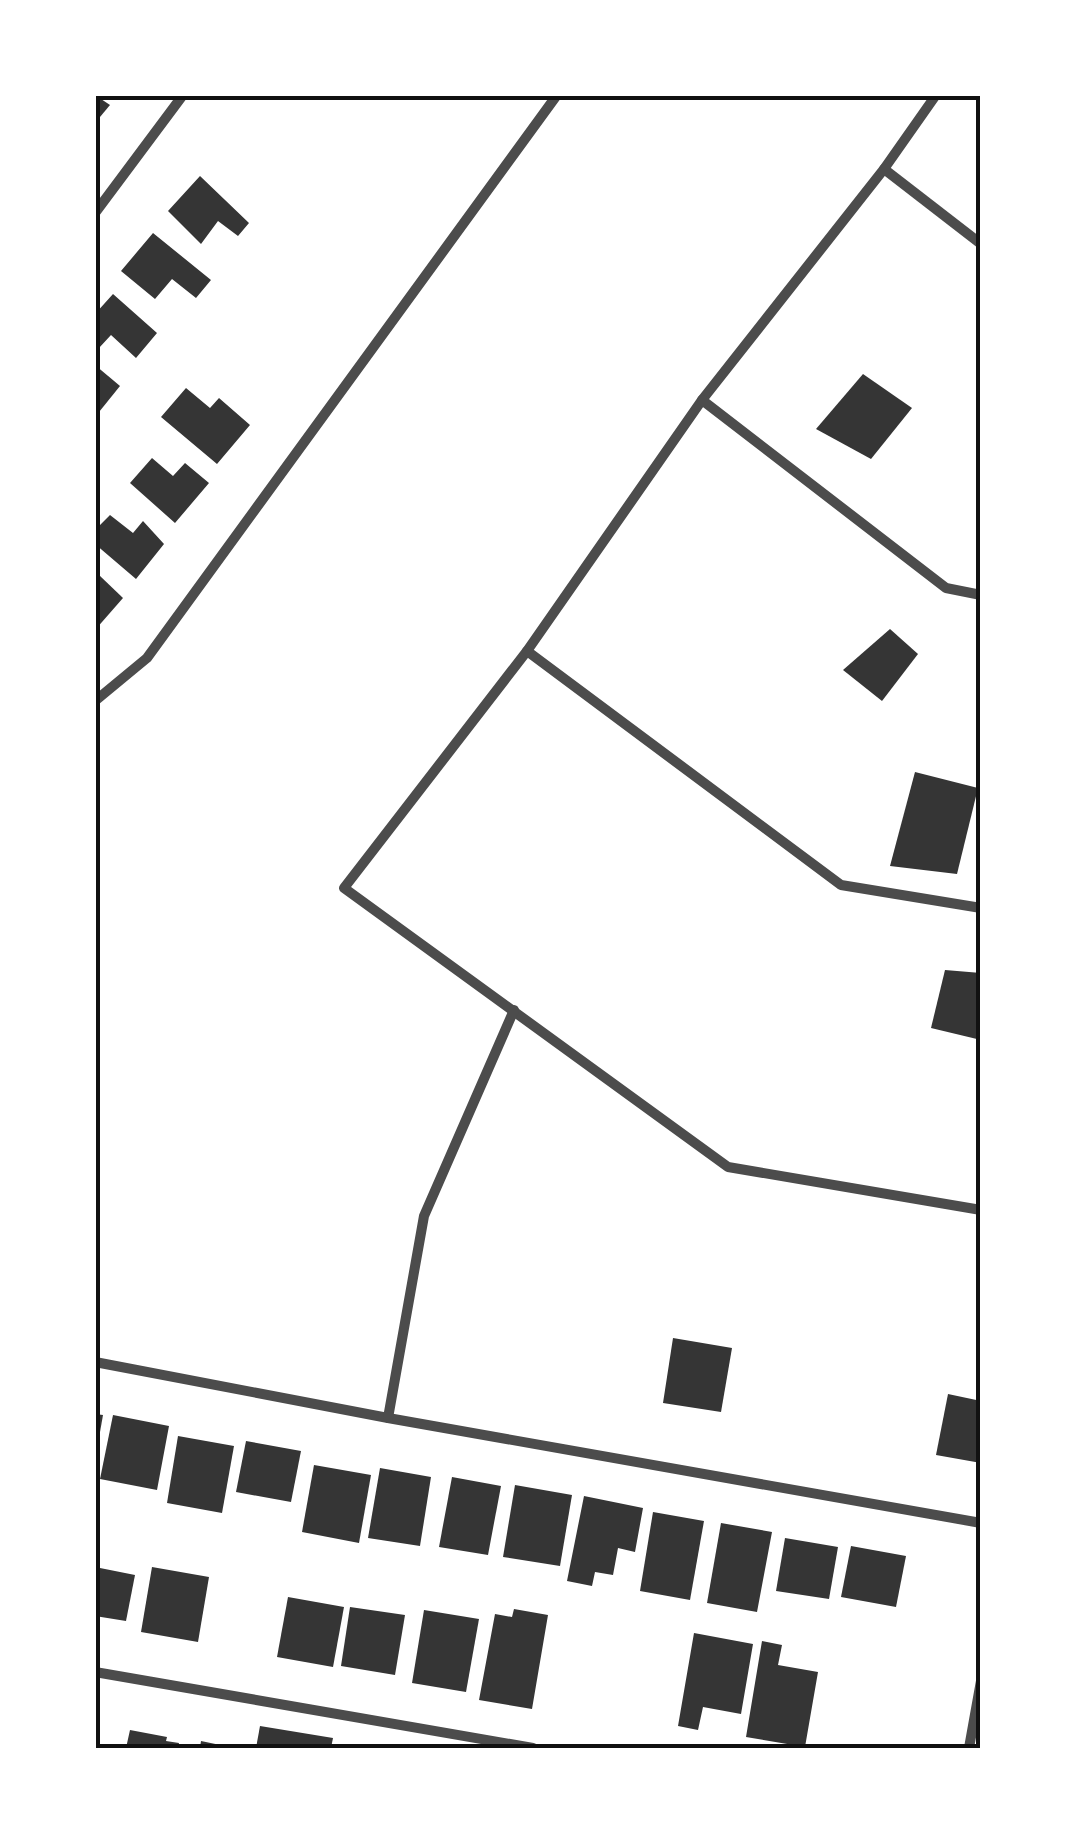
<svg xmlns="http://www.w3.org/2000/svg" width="1076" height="1843" font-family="Helvetica,sans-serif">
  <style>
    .building { fill: #353535 }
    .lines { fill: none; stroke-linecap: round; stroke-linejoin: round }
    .minor { stroke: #4c4c4c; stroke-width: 10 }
    .neatline { fill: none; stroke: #111; stroke-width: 4 }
  </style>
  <rect width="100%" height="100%" fill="#fff"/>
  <g class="building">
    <polygon points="95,95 110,105 95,123"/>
    <polygon points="200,176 249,223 238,236 218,221 201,244 168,211"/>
    <polygon points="153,233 211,280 196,298 172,279 155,299 121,271"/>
    <polygon points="113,294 157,333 136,358 111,335 99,348 95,345 95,314"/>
    <polygon points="95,365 120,386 95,417"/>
    <polygon points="863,374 912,408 871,459 816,429"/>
    <polygon points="186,388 210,408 219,398 250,425 217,464 161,417"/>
    <polygon points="152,458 173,476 185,463 209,483 175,523 130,483"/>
    <polygon points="110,515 133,533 143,521 164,544 136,579 95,544 95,530"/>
    <polygon points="99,575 123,598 95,630 95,581"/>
    <polygon points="890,629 918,654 882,701 843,670"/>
    <polygon points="915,772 978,788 957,874 890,866"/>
    <polygon points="945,970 981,973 981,1040 931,1028"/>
    <polygon points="673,1338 732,1348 721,1412 663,1403"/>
    <polygon points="948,1394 981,1401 981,1463 936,1455"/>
    <polygon points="95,1414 103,1415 97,1449 95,1449"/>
    <polygon points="113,1415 169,1426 157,1490 100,1479"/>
    <polygon points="178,1436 234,1446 222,1513 167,1503"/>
    <polygon points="246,1441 301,1451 291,1502 236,1492"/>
    <polygon points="314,1465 371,1475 359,1543 302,1532"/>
    <polygon points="380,1468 431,1477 420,1546 368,1538"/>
    <polygon points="452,1477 501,1486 488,1555 439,1547"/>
    <polygon points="515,1485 572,1495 560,1566 503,1557"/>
    <polygon points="584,1496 643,1508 635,1552 618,1548 613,1575 595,1572 592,1586 567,1581"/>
    <polygon points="653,1512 704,1521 690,1600 640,1591"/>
    <polygon points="721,1523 772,1532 757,1612 707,1603"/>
    <polygon points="785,1538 838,1547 829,1599 776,1591"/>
    <polygon points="851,1546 906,1556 896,1607 841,1597"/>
    <polygon points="95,1567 135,1575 126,1621 95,1616"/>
    <polygon points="152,1567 209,1577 198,1642 141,1632"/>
    <polygon points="288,1597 344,1607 333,1667 277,1657"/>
    <polygon points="350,1607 405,1615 395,1675 341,1666"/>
    <polygon points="514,1609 548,1615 532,1709 479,1700 495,1614 512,1617"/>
    <polygon points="424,1610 479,1619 466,1692 412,1683"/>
    <polygon points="694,1633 753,1644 741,1714 703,1707 698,1730 678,1726"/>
    <polygon points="762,1641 782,1645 778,1665 818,1672 805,1747 746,1737"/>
    <polygon points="260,1726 333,1738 331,1748 256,1748"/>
    <polygon points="130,1730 167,1737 166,1741 179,1743 178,1748 126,1748"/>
    <polygon points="201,1741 225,1746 224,1748 200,1748"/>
  </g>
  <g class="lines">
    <g class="minor">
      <polyline points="936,95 884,169 702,400 527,651 344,888 728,1167 981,1210"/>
      <polyline points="884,169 981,244"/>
      <polyline points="95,213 183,95"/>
      <polyline points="702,400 946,588 981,595"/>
      <polyline points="527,651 841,885 981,908"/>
      <polyline points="95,701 147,658 557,95"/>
      <polyline points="95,1362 388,1418 981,1523"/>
      <polyline points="388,1418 424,1216 514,1010"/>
      <polyline points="95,1672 533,1748"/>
      <polyline points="969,1748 981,1681"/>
    </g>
  </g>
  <rect width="1076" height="1843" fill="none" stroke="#ffffff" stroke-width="195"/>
  <rect x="98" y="98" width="880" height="1648" class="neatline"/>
</svg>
